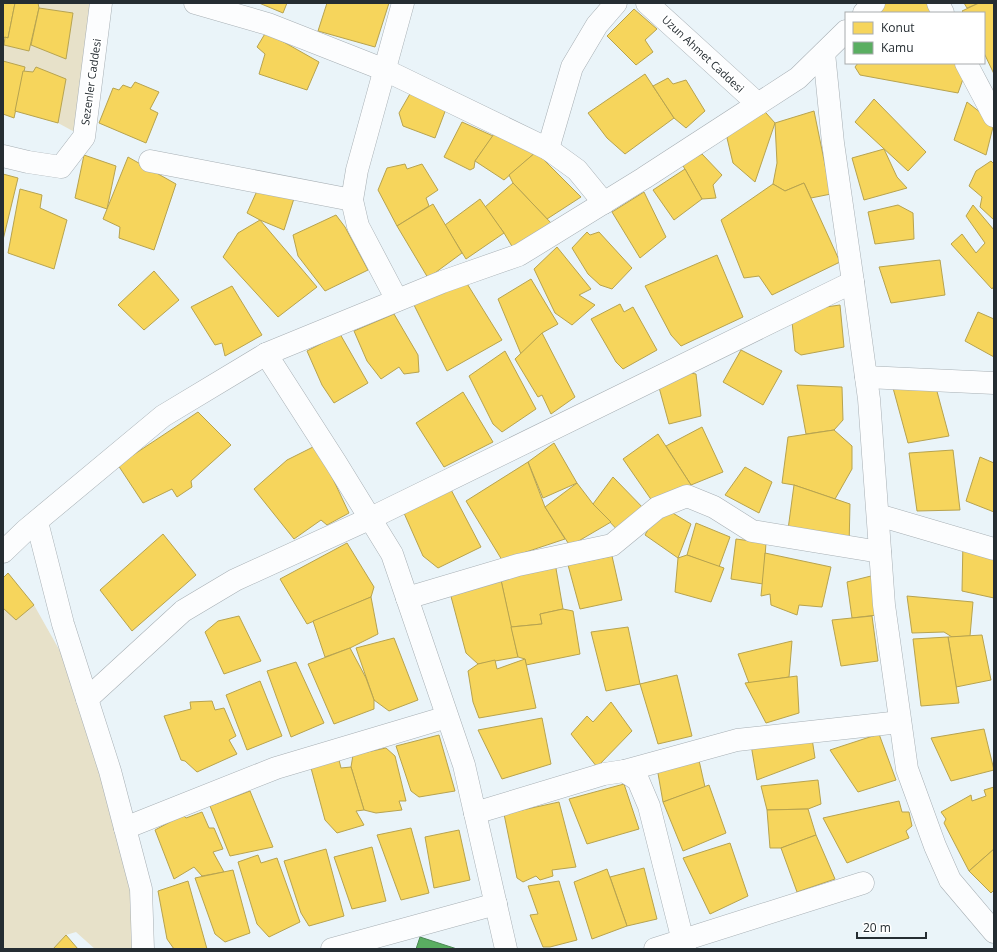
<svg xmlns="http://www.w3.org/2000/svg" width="997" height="952" font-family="'Open Sans',sans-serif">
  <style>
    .green { fill: #e7e1c9 }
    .homes { fill: #f6d55c; stroke: #b7a34f }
    .public { fill: #5aae61; stroke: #4a8753 }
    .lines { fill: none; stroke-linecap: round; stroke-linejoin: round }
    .minor-casing { stroke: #a7afb4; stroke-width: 23 }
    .minor { stroke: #fcfdfe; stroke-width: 22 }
    .labels { text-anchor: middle; stroke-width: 4; stroke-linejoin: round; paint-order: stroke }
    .street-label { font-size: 11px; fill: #252d32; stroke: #fff }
  </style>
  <rect width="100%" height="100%" fill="#eaf4f9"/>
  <g class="green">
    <polygon points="38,3 101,3 84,137 58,123 66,79 33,72 23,71 24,67 3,61 4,45 29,51 31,45 66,59 73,13 39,8"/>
    <polygon points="34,605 87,699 110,771 143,949 95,949 76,932 66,935 53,949 3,949 3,608 16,620"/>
  </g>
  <g class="homes">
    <polygon points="3,3 15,3 8,38 3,37"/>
    <polygon points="15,3 38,3 39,8 29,51 4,45 5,37 8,38"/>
    <polygon points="259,3 287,3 283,13"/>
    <polygon points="327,3 389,3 375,47 318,31"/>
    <polygon points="885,3 931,3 935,13 876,13"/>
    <polygon points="964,3 979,3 967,8"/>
    <polygon points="979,3 994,3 994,74 984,53 984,13 964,13 962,11"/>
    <polygon points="39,8 73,13 66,59 31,45"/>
    <polygon points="634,9 657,29 645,40 653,52 636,65 607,36"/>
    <polygon points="266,32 319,62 307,90 259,74 265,54 257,47"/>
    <polygon points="3,61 25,67 14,118 3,114"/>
    <polygon points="858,63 956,63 963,79 958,93 860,75 855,67"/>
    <polygon points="36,67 66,79 58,123 15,111 23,71 33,72"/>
    <polygon points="645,74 674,118 625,154 607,138 588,113"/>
    <polygon points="668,78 673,84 686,80 705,111 686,128 674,118 653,86"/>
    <polygon points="135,82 159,92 150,109 158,113 146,143 99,123 113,88 119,90 123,85 131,88"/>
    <polygon points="415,85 449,101 435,138 403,126 399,113"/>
    <polygon points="874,99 926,152 908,171 855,122"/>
    <polygon points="967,102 994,123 986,155 954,140"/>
    <polygon points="758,104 775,123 755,182 733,163 727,138"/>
    <polygon points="814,111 831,194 811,198 804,183 785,191 773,184 777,163 775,123"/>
    <polygon points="462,122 493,136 475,161 474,168 470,170 444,157"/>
    <polygon points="496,131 536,152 504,180 475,161"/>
    <polygon points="884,149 897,177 907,188 864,200 852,158"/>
    <polygon points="536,152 581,197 547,219 513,183 509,175"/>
    <polygon points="702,154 722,175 713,185 716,198 702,199 682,164"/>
    <polygon points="84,155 116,166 107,209 75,198"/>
    <polygon points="128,157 176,184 154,250 119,238 120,227 103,219"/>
    <polygon points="991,161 994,164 994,220 980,207 982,197 969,186 976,171"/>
    <polygon points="405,164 407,169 422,164 438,190 426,198 429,206 397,226 378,190 387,168"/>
    <polygon points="685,169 702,199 674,220 653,190"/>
    <polygon points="3,174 18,178 3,240"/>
    <polygon points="261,182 297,189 284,230 260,220 247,213"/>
    <polygon points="513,183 551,223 513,248 504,233 485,207"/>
    <polygon points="804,183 840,262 772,295 759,276 744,278 721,220 773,184 785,191"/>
    <polygon points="20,189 42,195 40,208 67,220 54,269 8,253"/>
    <polygon points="644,192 666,237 640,258 612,212"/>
    <polygon points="480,199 504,233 466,259 445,225"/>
    <polygon points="433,204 462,253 428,278 397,226"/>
    <polygon points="898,205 913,213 914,239 875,244 868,212"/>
    <polygon points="973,205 994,230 994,286 992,289 951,244 962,234 976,253 985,243 966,216"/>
    <polygon points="336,215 345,227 368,270 325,291 298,256 293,235"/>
    <polygon points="260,220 317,287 278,317 223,257 238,233"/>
    <polygon points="587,232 590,235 599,232 632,268 612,289 600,285 588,274 572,248"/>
    <polygon points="557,247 591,289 579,295 595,305 572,325 555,313 534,269"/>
    <polygon points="717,255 743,317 681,346 671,335 645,286"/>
    <polygon points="940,260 945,295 891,303 879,267"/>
    <polygon points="154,271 179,300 144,330 118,305"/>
    <polygon points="531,279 558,324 542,333 521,354 498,299"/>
    <polygon points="466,282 502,340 447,371 414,305"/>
    <polygon points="232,286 262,335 225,356 222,343 215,345 191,307"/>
    <polygon points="620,304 624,312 633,307 657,350 623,369 616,362 591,319"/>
    <polygon points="840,305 844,347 801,355 795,351 791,312"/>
    <polygon points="978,312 994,319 994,357 965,341"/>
    <polygon points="394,314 418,355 419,372 404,374 399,367 381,379 367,361 354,331"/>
    <polygon points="542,333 575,397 551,414 542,395 538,397 515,359"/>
    <polygon points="340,334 368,383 334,403 322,385 307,351"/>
    <polygon points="741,350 782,371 763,405 723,382"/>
    <polygon points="505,351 536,409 502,432 493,424 469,376"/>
    <polygon points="674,370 696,374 701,416 669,424 657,380"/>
    <polygon points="935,384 949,436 908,443 893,388"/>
    <polygon points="797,385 842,387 843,420 834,430 806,434"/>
    <polygon points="463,392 493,442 444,467 416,423"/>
    <polygon points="198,412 231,445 191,481 192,487 177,497 172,489 143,503 118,465"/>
    <polygon points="702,427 723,472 691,485 666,446"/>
    <polygon points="834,430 852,446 852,469 835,499 794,485 782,483 788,437"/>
    <polygon points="658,434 691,485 657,508 623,459"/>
    <polygon points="554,443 577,483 543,498 528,462"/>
    <polygon points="317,445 349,513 327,525 321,520 294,539 254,489 287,460"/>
    <polygon points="953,450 960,510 917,511 909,453"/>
    <polygon points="980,457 994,463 994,512 966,501"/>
    <polygon points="528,462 545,507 565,539 502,560 466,501"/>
    <polygon points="745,467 772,482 759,513 725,495"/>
    <polygon points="613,477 649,514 623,536 593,504"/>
    <polygon points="447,482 481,547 438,568 423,556 400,504"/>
    <polygon points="577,483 593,504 611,522 570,546 545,507"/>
    <polygon points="794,485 850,504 849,547 787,537"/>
    <polygon points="661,506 691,524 678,558 645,535"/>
    <polygon points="696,523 730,537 719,567 687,555"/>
    <polygon points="163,534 196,575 132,631 100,590"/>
    <polygon points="736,539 766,543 763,584 731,579"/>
    <polygon points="963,540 994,549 994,598 962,591"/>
    <polygon points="347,543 374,587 371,597 307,624 280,579"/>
    <polygon points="765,553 831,567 822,607 799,605 797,615 771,605 770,594 761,596"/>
    <polygon points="687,555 724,568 711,602 675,592 678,558"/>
    <polygon points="612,556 622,600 580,609 568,565"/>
    <polygon points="554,557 563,609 540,614 542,624 511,627 499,571"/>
    <polygon points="499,571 518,657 478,664 466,653 449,589"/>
    <polygon points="8,573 34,605 16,620 3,608 3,578"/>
    <polygon points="875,575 877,615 852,618 847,582"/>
    <polygon points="907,596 973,602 970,636 952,637 944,632 912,633"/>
    <polygon points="371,597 378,634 350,648 325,657 313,621"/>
    <polygon points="563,609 573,611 580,654 526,665 525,659 518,657 511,627 542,624 540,614"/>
    <polygon points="239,616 261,661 224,674 205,632 218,621"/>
    <polygon points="872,616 878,661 841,666 832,620"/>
    <polygon points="628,627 640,684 606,691 591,632"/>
    <polygon points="982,635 991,680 956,687 948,637"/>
    <polygon points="948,637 959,703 921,706 913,639"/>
    <polygon points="394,638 418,700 389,711 374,700 356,648"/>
    <polygon points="792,641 789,677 749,683 738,654"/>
    <polygon points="350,648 366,678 374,700 374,709 334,724 308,664"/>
    <polygon points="525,659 536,708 479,718 473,702 468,671 478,664 495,660 497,669"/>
    <polygon points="296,662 324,723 291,737 267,671"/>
    <polygon points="677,675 692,736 658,744 640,684"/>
    <polygon points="797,676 799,713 766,723 745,683"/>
    <polygon points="260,681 282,736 247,750 226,695"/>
    <polygon points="212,701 215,710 224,708 236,736 229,740 237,754 197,772 185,761 181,760 164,716 191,709 190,702"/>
    <polygon points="611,702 632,731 597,767 571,734 587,716 593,722"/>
    <polygon points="542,718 551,764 502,779 478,730"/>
    <polygon points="984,729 994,770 951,781 931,738"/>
    <polygon points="811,732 815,758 757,780 750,739"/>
    <polygon points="879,734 896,780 858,792 830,750"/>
    <polygon points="439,735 455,791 419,797 411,791 396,746"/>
    <polygon points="696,747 705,787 663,802 656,762"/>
    <polygon points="386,748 395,756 406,801 399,801 402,810 376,813 364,810 351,767 353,755"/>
    <polygon points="339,760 341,768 351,767 364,810 356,811 364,825 337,833 325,820 311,768"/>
    <polygon points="818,780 821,804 808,809 767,810 761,786"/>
    <polygon points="624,784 639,829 587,844 569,799"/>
    <polygon points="709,785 726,833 683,851 663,802"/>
    <polygon points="994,787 994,849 969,871 944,823 946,819 941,812 971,795 972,801 986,796 984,790"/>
    <polygon points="250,791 273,847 230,856 210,806"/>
    <polygon points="899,801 902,812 909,812 912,826 906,831 909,838 847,863 823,818"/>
    <polygon points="559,802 576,867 552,870 553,876 540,880 536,876 523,882 517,878 504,814"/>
    <polygon points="808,809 816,835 781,848 770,848 767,810"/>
    <polygon points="202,812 209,828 214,828 223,849 213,852 224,872 202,876 194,867 174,879 155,830 183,815 186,818"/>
    <polygon points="411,828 429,893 401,900 377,835"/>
    <polygon points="459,830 470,880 434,888 425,837"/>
    <polygon points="816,835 835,879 797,892 781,848"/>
    <polygon points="730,843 748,896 710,914 683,858"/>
    <polygon points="372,847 386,901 352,909 334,857"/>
    <polygon points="326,849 344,916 309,926 301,913 284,861"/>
    <polygon points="994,849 994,890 991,893 969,871"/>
    <polygon points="258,855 261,863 277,858 300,922 269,937 257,924 238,862"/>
    <polygon points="644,868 657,919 627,926 610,877"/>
    <polygon points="607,869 627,926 592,939 574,882"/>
    <polygon points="233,870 250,933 225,942 215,934 195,878"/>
    <polygon points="188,881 207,949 174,949 167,939 158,891"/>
    <polygon points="559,881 577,940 550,947 543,947 530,915 538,914 528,886"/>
    <polygon points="66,935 78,949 53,949"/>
  </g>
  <polygon class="public" points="420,937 457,949 416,949"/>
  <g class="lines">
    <defs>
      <g id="minor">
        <polyline points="195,3 268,24 385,70 548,149 577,170 604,203"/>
        <polyline points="647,3 758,104"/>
        <polyline points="938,3 943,13"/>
        <polyline points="864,13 874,3"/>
        <polyline points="824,53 833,143 853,282 869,399 884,605 907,769 935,846 950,880 994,932"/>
        <polyline points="966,63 994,116"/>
        <polyline points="548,149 572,67 597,25 616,3"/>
        <polyline points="3,156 28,162 61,167 84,137 101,3"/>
        <polyline points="150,161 352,200"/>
        <polyline points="397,300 358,226 352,200 357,170 403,3"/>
        <polyline points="266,354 336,463 392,554 464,765 506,949"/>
        <polyline points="866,377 994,383"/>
        <polyline points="878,515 994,549"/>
        <polyline points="37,522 63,624 110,771 141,889 143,949"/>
        <polyline points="3,552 26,530 163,416 266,354 442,282 519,255 644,178 798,78 846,31"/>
        <polyline points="407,598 518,565 612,545 657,508 687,496 714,507 752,531 880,552"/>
        <polyline points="87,699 183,611 235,580 371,518 853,282"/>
        <polyline points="624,771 737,740 900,722"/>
        <polyline points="475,813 604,774 624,771 638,780 649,806 685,949"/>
        <polyline points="125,828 276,768 447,717"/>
        <polyline points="332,949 496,904"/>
        <polyline points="655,949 863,883"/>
      </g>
    </defs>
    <use href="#minor" class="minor-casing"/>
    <use href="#minor" class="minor"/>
  </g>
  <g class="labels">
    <g class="street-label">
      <text transform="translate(703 54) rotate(43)" y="4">Uzun Ahmet Caddesi</text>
      <text transform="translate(91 82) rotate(-82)" y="4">Sezenler Caddesi</text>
    </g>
  </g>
  <rect width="997" height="952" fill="none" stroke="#252d32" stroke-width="8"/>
  <rect x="845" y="12" width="140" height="52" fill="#ffffff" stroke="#a8abad"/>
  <rect x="853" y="22" width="20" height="12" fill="#f6d55c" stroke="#a8abad"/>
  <text x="881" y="32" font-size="12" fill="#252d32">Konut</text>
  <rect x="853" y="42" width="20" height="12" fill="#5aae61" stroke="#a8abad"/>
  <text x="881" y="52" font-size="12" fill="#252d32">Kamu</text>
  <path d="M857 932v6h69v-6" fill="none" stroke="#252d32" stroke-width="2"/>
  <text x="863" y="932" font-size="12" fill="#252d32" stroke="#ffffff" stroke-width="3" paint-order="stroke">20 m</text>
</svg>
